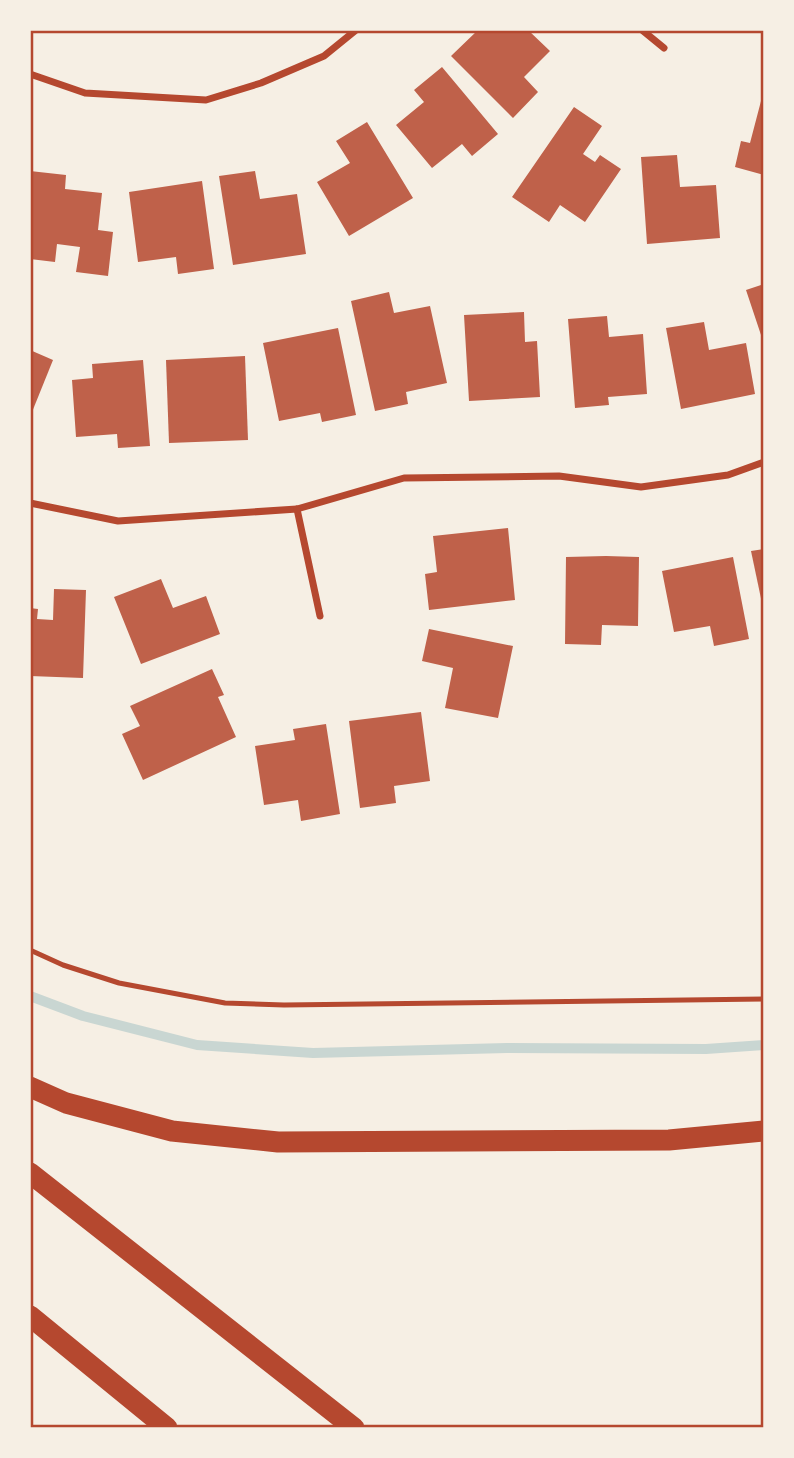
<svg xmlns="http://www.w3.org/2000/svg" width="794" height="1458" font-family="'PT Serif',serif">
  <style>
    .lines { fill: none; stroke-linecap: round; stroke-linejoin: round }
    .stream { stroke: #c9d6d2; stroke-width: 10 }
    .building { fill: #bf614a }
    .service { stroke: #b5482f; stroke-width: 5 }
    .minor { stroke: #b5482f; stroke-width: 7 }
    .motorway { stroke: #b5482f; stroke-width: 21 }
    .neatline { fill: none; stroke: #b5482f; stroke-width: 2.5 }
  </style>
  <rect width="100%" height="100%" fill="#f6efe4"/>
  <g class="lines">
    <polyline class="stream" points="30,996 83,1016 197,1045 313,1053 507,1048 706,1049 764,1045"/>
  </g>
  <g class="building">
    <polygon points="478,30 528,30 550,51 524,77 538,92 513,118 451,56"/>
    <polygon points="442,67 498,134 472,156 462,144 432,168 396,125 424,102 414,90"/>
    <polygon points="761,101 764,102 764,175 735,167 741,141 750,143"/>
    <polygon points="574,107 602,126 583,154 595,162 600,155 621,169 585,222 560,205 549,222 512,197"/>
    <polygon points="367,122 413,198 349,236 317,182 350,163 336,141"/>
    <polygon points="677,155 680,187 716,185 720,238 647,244 641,157"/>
    <polygon points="30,171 66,175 65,189 102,193 98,230 113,232 108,276 76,272 80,247 57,244 55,262 30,259"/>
    <polygon points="255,171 260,199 297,194 306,254 233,265 219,176"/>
    <polygon points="202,181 214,269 178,274 176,257 138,262 129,192"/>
    <polygon points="764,284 764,344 746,290"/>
    <polygon points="389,292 394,313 430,306 447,383 406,392 408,404 375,411 351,301"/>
    <polygon points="524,312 525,342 537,341 540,397 469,401 464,315"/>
    <polygon points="607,316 609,337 643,334 647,394 608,397 609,405 575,408 568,319"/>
    <polygon points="704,322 709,350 746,343 755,394 681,409 666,328"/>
    <polygon points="338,328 356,415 322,422 320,413 279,421 263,343"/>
    <polygon points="30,350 53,360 30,417"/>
    <polygon points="245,356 248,440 169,443 166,360"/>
    <polygon points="143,360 150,446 118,448 117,434 76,437 72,380 93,378 92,364"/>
    <polygon points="508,528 515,600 429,610 425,574 437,572 433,536"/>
    <polygon points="764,549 764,608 763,608 751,551"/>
    <polygon points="606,556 639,557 638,626 602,625 601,645 565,644 566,557"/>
    <polygon points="733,557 749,639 714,646 710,626 674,632 662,571"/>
    <polygon points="161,579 173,608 206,596 220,634 141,664 114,597"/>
    <polygon points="54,589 86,590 83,678 30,676 30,608 38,609 37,619 53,620"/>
    <polygon points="429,629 513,646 498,718 445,708 453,668 422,661"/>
    <polygon points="212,669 224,695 218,697 236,737 143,780 122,734 140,726 130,706"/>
    <polygon points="421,712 430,781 394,786 396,803 360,808 349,721"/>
    <polygon points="326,724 340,814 301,821 298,800 264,805 255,746 295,740 293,729"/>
  </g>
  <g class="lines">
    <polyline class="service" points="30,950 63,965 119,983 225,1003 284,1005 764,999"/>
    <g class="minor">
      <polyline points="642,30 664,48"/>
      <polyline points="30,74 85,93 206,100 261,83 324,56 356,30"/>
      <polyline points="30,503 118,521 297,509 404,478 559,476 641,487 728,475 764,462"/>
      <polyline points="297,509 320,616"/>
    </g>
    <g class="motorway">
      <polyline points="30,1087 66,1103 172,1131 278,1142 669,1140 764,1131"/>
      <polyline points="30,1173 354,1428"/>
      <polyline points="30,1316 167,1428"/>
    </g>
  </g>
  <rect width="794" height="1458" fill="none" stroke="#f6efe4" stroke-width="63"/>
  <rect x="32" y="32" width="730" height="1394" class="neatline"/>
</svg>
